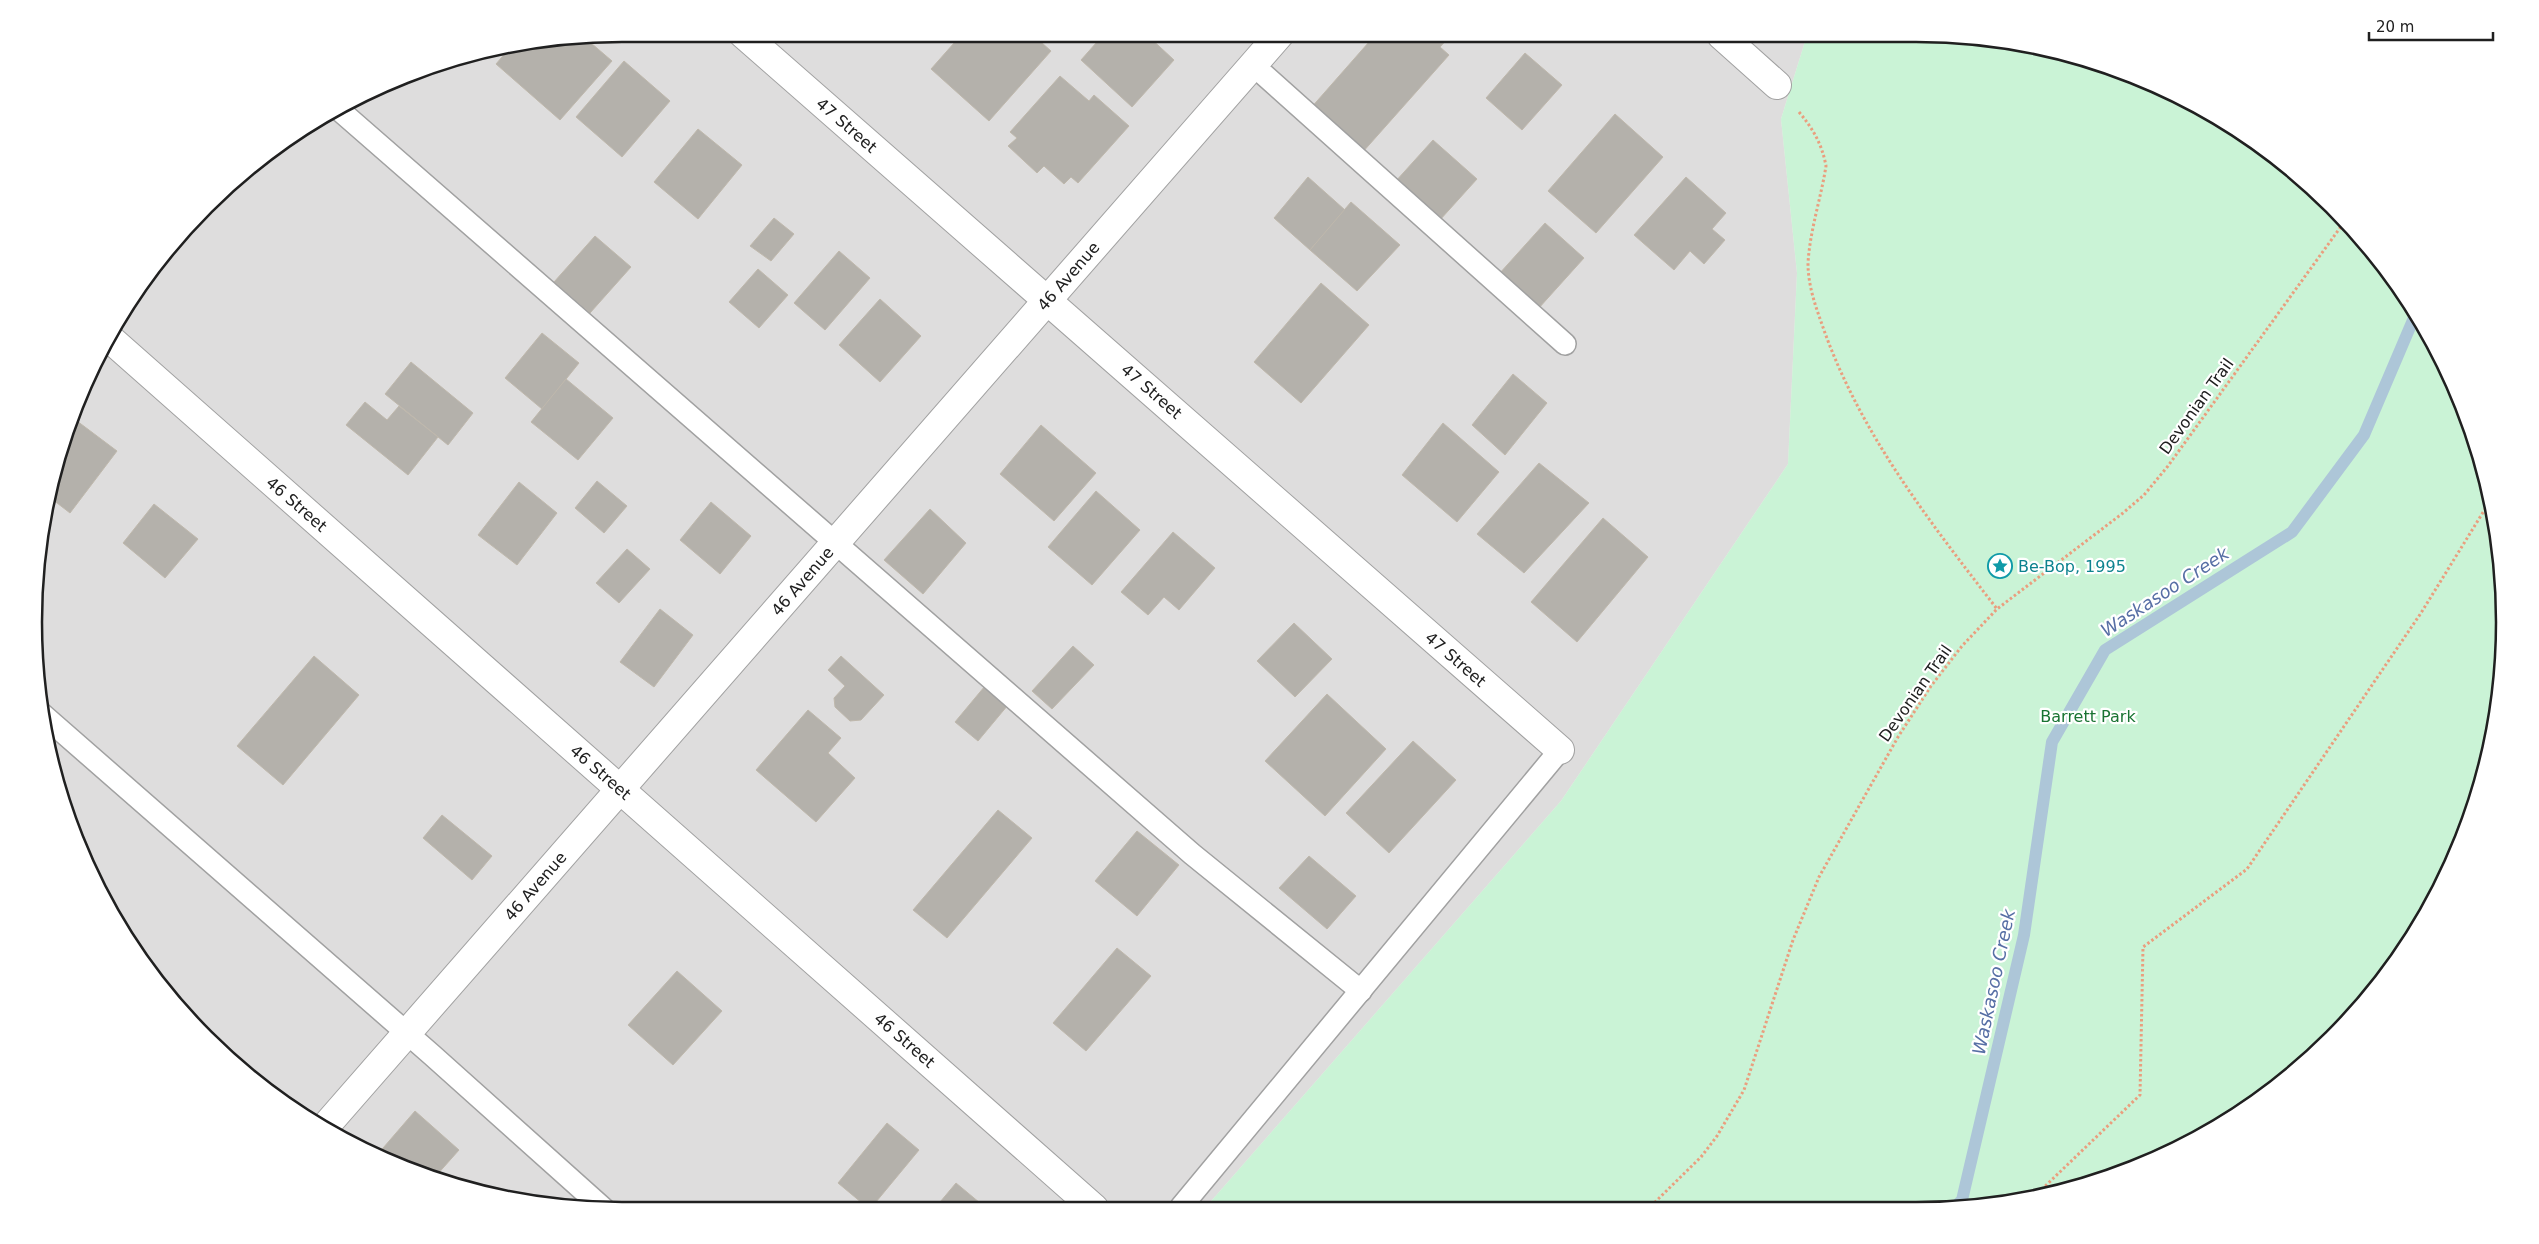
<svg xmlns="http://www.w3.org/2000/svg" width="2539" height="1244" font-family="'DejaVu Sans',sans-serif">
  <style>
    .residential { fill: #dedddd }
    .park { fill: #caf3d6 }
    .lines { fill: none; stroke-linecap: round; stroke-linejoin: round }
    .stream { stroke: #adc6d8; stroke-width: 12 }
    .building { fill: #b4b1ab; stroke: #bfb8ac }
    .service-casing { stroke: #a1a1a1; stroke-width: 24 }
    .minor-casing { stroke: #a1a1a1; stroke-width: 30 }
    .path { stroke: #ea9e7e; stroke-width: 3; stroke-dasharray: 2.5 2.5; stroke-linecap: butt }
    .service { stroke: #fff; stroke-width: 21 }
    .minor { stroke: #fff; stroke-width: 28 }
    .labels { text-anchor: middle; stroke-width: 4.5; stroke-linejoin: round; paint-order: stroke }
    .street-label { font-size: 16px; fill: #202020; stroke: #fff }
    .culture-label { font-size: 16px; fill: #0d838f; stroke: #fff; text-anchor: start }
    .park-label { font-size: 16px; fill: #197332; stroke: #fff }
    .water-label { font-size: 18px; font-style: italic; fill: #576fa5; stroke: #fff }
    .rim { fill: none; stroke: #202020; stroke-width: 2.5 }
  </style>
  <rect width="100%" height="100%" fill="#efeee8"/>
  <polygon class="residential" points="622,34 1807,35 1781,119 1797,273 1788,464 1561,801 1206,1207 584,1209 470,1190 362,1150 295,1111 206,1038 155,980 95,882 65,811 39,699 34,622 45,507 78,397 113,328 180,234 264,155 328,112 433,65 508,45"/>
  <polygon class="park" points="1807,35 1955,35 2069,54 2177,94 2275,155 2359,234 2426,328 2474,433 2500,545 2504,660 2485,774 2445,882 2359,1010 2244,1111 2142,1166 1993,1205 1206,1207 1561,801 1788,464 1797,273 1781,119"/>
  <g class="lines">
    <polyline class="stream" points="1957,1205 1962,1200 2024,935 2052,742 2105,650 2292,532 2364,435 2416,313"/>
  </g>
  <g class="building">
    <polygon points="962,34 1032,34 1051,51 989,121 931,69"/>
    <polygon points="1104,34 1146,34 1174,60 1132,107 1081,60"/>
    <polygon points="1376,34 1451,35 1440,47 1449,55 1361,154 1310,109"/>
    <polygon points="584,37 612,61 560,120 496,64 513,44"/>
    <polygon points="1525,53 1562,85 1522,130 1486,98"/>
    <polygon points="624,61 670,101 622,157 576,117"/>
    <polygon points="1060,76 1089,101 1094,95 1129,126 1078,183 1071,177 1064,184 1044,166 1037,173 1008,146 1017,138 1010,132"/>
    <polygon points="1615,114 1663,157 1596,233 1548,191"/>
    <polygon points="698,129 742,165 698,219 654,182"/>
    <polygon points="1433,140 1477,179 1439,221 1395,182"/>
    <polygon points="1308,177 1345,210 1310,250 1274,218"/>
    <polygon points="1686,177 1726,213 1712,229 1725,240 1704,264 1690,251 1674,270 1634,235"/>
    <polygon points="1351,202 1400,245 1357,291 1310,250"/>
    <polygon points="774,218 794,234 771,261 750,246"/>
    <polygon points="1545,223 1584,258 1538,309 1499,274"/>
    <polygon points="595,236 631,267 590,313 554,282"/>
    <polygon points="839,251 870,278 825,330 794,303"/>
    <polygon points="758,269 788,295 759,328 729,302"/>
    <polygon points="1321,283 1369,325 1301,403 1254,362"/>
    <polygon points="880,299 921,336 880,382 839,345"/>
    <polygon points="542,333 579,363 542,409 505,378"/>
    <polygon points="411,362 473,413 448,445 385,394"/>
    <polygon points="1513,374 1547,403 1505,455 1472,425"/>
    <polygon points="566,379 613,418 578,460 531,422"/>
    <polygon points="365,402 387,420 399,406 438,437 408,475 346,425"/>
    <polygon points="73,418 117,451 70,513 48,496"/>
    <polygon points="1443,423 1499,472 1457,522 1402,475"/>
    <polygon points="1041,425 1096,473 1054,521 1000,474"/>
    <polygon points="1539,463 1589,503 1524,573 1477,534"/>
    <polygon points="597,481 627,506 604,533 575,508"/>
    <polygon points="519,482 557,513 517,565 478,535"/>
    <polygon points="1096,491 1140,530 1092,585 1048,547"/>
    <polygon points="711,502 751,536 720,574 680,540"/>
    <polygon points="154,504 198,539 165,578 123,543"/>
    <polygon points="930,509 966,543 923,594 884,560"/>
    <polygon points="1603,518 1648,557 1577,642 1531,602"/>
    <polygon points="1173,532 1215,568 1179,610 1164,597 1148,615 1121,592"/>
    <polygon points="627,549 650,569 619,603 596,583"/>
    <polygon points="660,609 693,635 654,687 620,662"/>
    <polygon points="1294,623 1332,659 1295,697 1257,661"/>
    <polygon points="1073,646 1094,665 1052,709 1032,691"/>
    <polygon points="314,656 359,695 283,785 237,746"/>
    <polygon points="841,656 884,695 861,720 850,721 835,707 834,698 845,686 828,670"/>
    <polygon points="985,686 1008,705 978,741 955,722"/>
    <polygon points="1327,694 1386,749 1325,816 1265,761"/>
    <polygon points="808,710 841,738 828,753 855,778 816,822 756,770"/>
    <polygon points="1413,741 1456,780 1389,853 1346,813"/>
    <polygon points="998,810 1032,838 947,938 913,910"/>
    <polygon points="442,815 492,856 472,880 423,838"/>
    <polygon points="1137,831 1179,865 1137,916 1095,881"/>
    <polygon points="1309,856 1356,896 1327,929 1279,888"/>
    <polygon points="1117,948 1151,976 1086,1051 1053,1023"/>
    <polygon points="677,971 722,1011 673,1065 628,1025"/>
    <polygon points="415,1111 459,1150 435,1177 377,1155"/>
    <polygon points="887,1123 919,1150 871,1208 868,1208 838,1183"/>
    <polygon points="956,1183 986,1208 935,1208"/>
  </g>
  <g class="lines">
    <defs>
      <g id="service">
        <polyline points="1253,65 1565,344"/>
        <polyline points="337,108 1192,854 1361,991"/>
        <polyline points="42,714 432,1055 604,1209"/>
        <polyline points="1181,1207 1560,750"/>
      </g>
      <g id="minor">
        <polyline points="743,34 1560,750"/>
        <polyline points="1721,35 1777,85"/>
        <polyline points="108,337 1094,1208"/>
        <polyline points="324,1128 1280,34"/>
      </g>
    </defs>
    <use href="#service" class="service-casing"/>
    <use href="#minor" class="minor-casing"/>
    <g class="path">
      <path d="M1799,112C1813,129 1822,144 1826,166C1821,198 1810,230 1808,263C1808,288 1817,310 1825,333C1863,437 1930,522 1997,609"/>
      <polyline points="2038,1193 2140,1095 2143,947 2247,869 2421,613 2490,501"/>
      <polyline points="1651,1206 1701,1157 1717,1136 1744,1090 1793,940 1819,877 1898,737 1931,686 1962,646 1997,609 2123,513 2144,495 2168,466 2345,221"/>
    </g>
    <use href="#service" class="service"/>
    <use href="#minor" class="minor"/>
  </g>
  <defs>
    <symbol id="sight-ring" viewBox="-11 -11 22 22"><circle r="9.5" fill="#fff" stroke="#0f9aa8" stroke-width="1.5"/><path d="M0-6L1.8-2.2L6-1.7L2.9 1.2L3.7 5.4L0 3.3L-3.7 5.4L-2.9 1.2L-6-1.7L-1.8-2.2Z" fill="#0f9aa8"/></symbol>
  </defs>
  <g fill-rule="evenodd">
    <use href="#sight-ring" x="1986" y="552" width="28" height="28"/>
  </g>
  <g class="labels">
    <g class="street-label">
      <text transform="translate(847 125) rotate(41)" y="6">47 Street</text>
      <text transform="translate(1068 276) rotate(-49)" y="6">46 Avenue</text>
      <text transform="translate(1152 391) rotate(41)" y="6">47 Street</text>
      <text transform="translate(2196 406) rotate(-54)" y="6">Devonian Trail</text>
      <text transform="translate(297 504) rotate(41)" y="6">46 Street</text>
      <text transform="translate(802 581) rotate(-49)" y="6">46 Avenue</text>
      <text transform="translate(1456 659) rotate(41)" y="6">47 Street</text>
      <text transform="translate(1915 693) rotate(-55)" y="6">Devonian Trail</text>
      <text transform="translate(601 772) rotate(41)" y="6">46 Street</text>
      <text transform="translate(535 886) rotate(-49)" y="6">46 Avenue</text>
      <text transform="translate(905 1040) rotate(41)" y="6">46 Street</text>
    </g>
    <g class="culture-label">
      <text x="2018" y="572">Be-Bop, 1995</text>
    </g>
    <g class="park-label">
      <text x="2088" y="722">Barrett Park</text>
    </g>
    <g class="water-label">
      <text transform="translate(2165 592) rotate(-33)" y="6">Waskasoo Creek</text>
      <text transform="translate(1994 982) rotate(-78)" y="6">Waskasoo Creek</text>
    </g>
  </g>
  <path d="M0 0H2539V1244H0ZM622 42H1916A580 580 0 0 1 2496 622V622A580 580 0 0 1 1916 1202H622A580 580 0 0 1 42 622V622A580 580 0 0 1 622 42Z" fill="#fff" fill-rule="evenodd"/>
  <path class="rim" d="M622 42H1916A580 580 0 0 1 2496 622V622A580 580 0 0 1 1916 1202H622A580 580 0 0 1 42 622V622A580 580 0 0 1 622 42Z"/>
  <path d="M2369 32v8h124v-8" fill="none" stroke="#202020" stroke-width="2.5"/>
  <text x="2376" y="32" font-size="15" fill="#202020" stroke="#ffffff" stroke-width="4" paint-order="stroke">20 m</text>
</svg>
